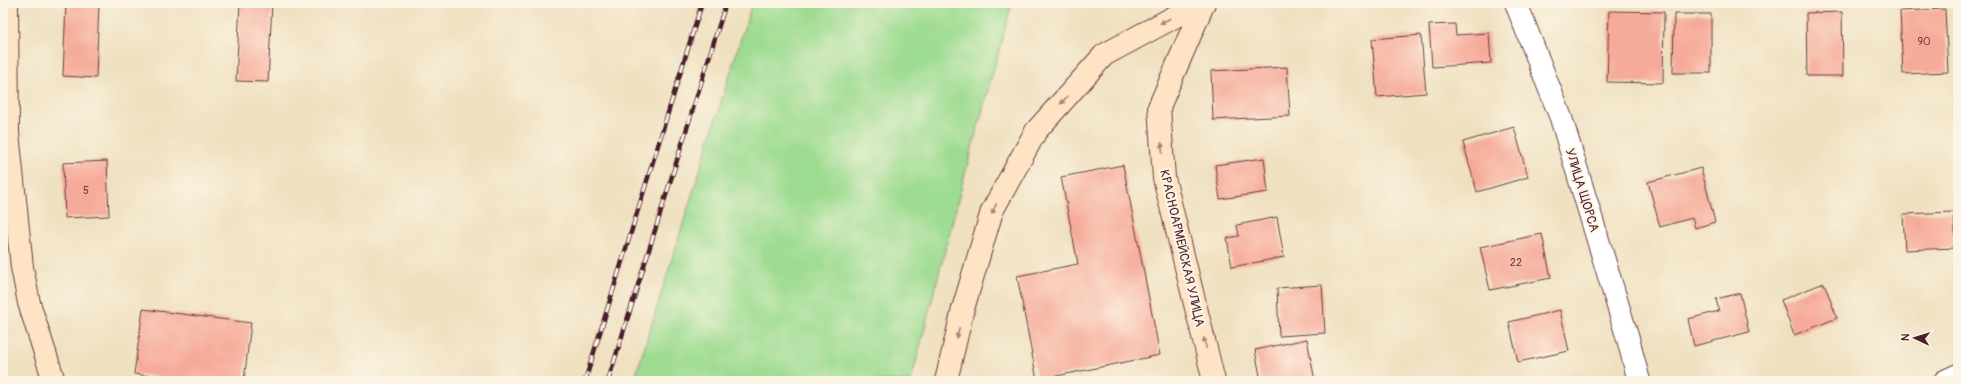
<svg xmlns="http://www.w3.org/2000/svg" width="1961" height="384" font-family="Pangolin,sans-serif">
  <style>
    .green { fill: #9edc91; stroke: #747e5e }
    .building { fill: #f6aa99 }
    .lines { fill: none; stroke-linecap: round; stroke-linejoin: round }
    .street-casing { stroke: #633c41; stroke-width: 24 }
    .secondary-casing { stroke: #633c41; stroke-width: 24 }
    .street { stroke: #fff; stroke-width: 22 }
    .secondary { stroke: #fee4c5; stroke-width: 22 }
    .rail-casing { stroke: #4a1f2b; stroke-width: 4.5 }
    .rail { stroke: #fcf5e5; stroke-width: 3; stroke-dasharray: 9; stroke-linecap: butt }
    .oneway { fill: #a48278 }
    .labels { text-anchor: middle; stroke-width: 4; stroke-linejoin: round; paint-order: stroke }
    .number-label { font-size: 11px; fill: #754246 }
    .street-label { font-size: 13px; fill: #4a1f2b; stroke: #fcf5e5 }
  </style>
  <rect width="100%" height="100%" fill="#fcf5e5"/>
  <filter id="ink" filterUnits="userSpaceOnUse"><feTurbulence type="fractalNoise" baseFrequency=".025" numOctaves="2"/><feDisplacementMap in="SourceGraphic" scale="8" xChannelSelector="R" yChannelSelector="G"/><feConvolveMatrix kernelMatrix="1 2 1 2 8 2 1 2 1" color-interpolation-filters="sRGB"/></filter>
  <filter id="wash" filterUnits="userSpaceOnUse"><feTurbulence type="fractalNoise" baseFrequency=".012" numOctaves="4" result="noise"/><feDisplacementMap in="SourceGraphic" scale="16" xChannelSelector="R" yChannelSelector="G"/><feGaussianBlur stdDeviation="0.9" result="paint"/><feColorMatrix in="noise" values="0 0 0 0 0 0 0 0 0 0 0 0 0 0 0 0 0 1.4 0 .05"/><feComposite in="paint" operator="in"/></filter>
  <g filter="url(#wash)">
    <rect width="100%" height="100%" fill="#efe0c0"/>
    <polygon class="green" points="752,3 1012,3 963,181 911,381 634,381"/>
    <g id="blocks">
      <g class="building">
        <polygon points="66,3 99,3 96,78 63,76"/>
        <polygon points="240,3 272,3 268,82 236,81"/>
        <polygon points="1945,9 1948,72 1903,74 1900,11"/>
        <polygon points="1609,11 1664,12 1663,83 1607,82"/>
        <polygon points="1842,12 1843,76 1807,76 1806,13"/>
        <polygon points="1674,14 1711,14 1711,73 1673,73"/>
        <polygon points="1455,24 1456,35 1489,33 1491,63 1432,67 1429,25"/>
        <polygon points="1421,35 1426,93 1377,97 1372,39"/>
        <polygon points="1287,67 1290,116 1213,120 1211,71"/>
        <polygon points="1514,127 1528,177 1477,192 1463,142"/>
        <polygon points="1264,158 1268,192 1220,199 1215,165"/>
        <polygon points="107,161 109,216 65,218 63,163"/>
        <polygon points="1123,165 1160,355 1037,380 1017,276 1078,264 1061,177"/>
        <polygon points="1701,168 1715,222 1695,228 1692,218 1660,227 1648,182"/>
        <polygon points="1954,212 1956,248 1905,250 1903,214"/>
        <polygon points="1277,217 1284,257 1232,267 1227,238 1239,236 1237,225"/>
        <polygon points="1542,234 1551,278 1490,290 1480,247"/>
        <polygon points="1824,283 1837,318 1794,335 1781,300"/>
        <polygon points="1322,285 1325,333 1279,336 1277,288"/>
        <polygon points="1740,293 1749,332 1694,346 1688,319 1719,311 1716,299"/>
        <polygon points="143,309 251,323 244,381 190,381 134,374"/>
        <polygon points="1560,310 1569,351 1518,362 1509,322"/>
        <polygon points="1307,339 1315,381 1261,381 1255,350"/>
      </g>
    </g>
  </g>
  <g filter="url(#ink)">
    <use href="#blocks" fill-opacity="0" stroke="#633c41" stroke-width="1"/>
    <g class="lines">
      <defs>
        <g id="street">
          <polyline points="1516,3 1561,118 1628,339 1639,381"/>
          <polyline points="1945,381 1958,375"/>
        </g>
        <g id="secondary">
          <polyline points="7,3 8,133 22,267 29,303 54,381"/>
          <polyline points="1204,3 1159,107 1164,178 1214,381"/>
          <polyline points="946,381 963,309 992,211 1036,131 1104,55 1200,3"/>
        </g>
      </defs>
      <use href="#street" class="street-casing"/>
      <use href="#secondary" class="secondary-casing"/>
      <use href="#street" class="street"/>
      <use href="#secondary" class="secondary"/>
      <defs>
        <g id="rail">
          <polyline points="585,381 702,3"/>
          <polyline points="608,381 726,3"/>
        </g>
      </defs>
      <use href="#rail" class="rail-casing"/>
      <use href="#rail" class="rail"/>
    </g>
    <defs><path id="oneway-solid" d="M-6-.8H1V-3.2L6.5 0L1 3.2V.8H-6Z"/></defs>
    <g class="oneway">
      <use href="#oneway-solid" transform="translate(1165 21) rotate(152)"/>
      <use href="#oneway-solid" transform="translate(1064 100) rotate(132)"/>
      <use href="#oneway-solid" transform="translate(1162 148) rotate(-95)"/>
      <use href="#oneway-solid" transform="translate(994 209) rotate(115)"/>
      <use href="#oneway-solid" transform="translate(958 333) rotate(103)"/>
      <use href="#oneway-solid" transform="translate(1205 343) rotate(-104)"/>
    </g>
  </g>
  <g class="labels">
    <g class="number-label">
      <text x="1924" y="45">90</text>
      <text x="86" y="194">5</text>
      <text x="1516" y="266">22</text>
    </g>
    <g class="street-label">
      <text transform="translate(1583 190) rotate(73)" y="5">УЛИЦА ЩОРСА</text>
      <text transform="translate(1183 248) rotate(77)" y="5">КРАСНОАРМЕЙСКАЯ УЛИЦА</text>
    </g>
  </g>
  <rect width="1961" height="384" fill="none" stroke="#fcf5e5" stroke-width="16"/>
  <g transform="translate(1915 338) rotate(274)" stroke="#fcf5e5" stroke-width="3" paint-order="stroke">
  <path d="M0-3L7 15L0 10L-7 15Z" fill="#4a1f2b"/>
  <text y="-6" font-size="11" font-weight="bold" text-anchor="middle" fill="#4a1f2b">N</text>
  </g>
</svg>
